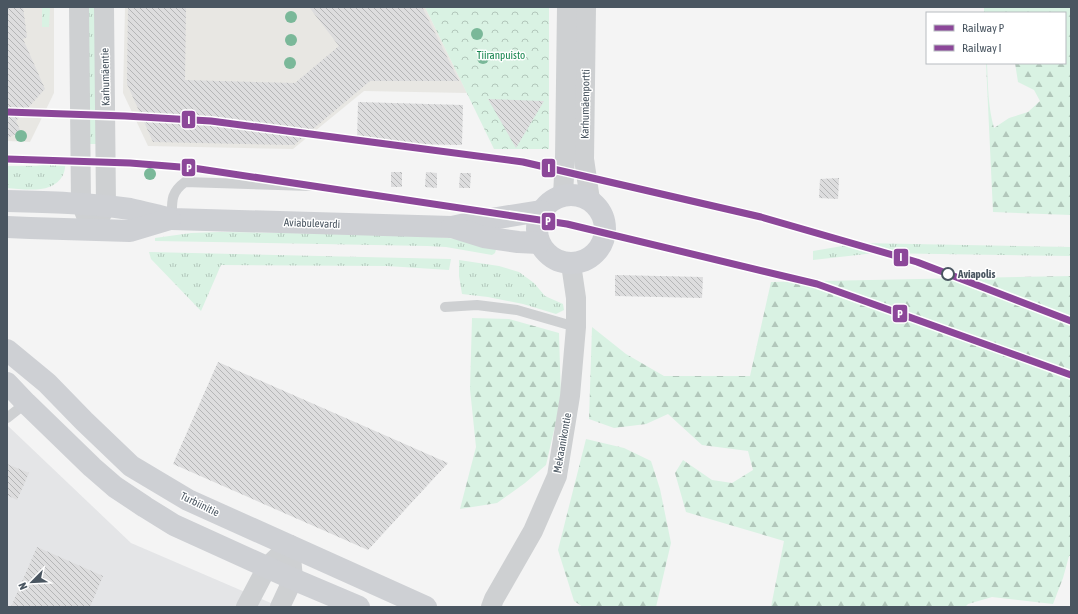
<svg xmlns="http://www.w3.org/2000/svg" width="1078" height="614" font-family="'Asap Condensed',sans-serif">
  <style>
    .commercial { fill: #e8e7e3 }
    .airport { fill: #e4e5e7 }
    .grass { fill: url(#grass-tufts) }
    .forest { fill: url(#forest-firs) }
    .park { fill: url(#park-crowns) }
    .building { fill: url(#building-back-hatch) }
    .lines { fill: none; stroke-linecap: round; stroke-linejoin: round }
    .lane { stroke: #ced0d2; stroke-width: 10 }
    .street { stroke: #ced0d2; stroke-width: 20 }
    .secondary { stroke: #ced0d4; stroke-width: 22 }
    .rail-1-casing { stroke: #fff; stroke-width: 10 }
    .rail-2-casing { stroke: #fff; stroke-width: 10 }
    .rail-1 { stroke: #8c4799; stroke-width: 7 }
    .rail-2 { stroke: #8c4799; stroke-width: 7 }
    .tree { fill: #7ab899 }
    .stop-dot { fill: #fff; stroke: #4a5661; stroke-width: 2 }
    .labels { text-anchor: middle; stroke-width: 3; stroke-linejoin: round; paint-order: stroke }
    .park-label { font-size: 11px; fill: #17864f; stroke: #fff }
    .street-label { font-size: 11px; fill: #4a5661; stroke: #fff }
    .stop-label { font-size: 11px; font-weight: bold; fill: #4a5661; stroke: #fff; text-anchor: start }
    .line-badge { stroke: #fff; stroke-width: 1.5 }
    .badge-label { font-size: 11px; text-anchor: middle; font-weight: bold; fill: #fff }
  </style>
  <defs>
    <pattern id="grass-tufts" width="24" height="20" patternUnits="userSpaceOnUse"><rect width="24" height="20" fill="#d9f2e3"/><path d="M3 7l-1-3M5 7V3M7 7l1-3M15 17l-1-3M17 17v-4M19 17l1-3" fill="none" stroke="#b2c7bb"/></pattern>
    <pattern id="forest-firs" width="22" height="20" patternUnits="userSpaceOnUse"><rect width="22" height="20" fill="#d9f2e3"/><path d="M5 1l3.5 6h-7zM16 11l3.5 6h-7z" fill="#b2c7bb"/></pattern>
    <pattern id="park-crowns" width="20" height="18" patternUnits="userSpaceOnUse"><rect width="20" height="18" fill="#d9f2e3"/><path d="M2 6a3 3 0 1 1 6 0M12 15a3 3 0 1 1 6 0" fill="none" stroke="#b2c7bb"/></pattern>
    <pattern id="building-back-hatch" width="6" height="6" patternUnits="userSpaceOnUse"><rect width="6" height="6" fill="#ddddde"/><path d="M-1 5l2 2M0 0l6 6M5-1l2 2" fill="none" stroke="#b5b6b7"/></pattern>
  </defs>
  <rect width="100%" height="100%" fill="#f4f4f4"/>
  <g class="commercial">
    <polygon points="7,7 54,7 54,93 30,142 7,141"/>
    <polygon points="125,7 425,7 467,93 364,91 293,149 148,146 123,93"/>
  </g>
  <polygon class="airport" points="7,425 131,543 280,607 7,607"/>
  <g class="grass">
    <polygon points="42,7 50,7 49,27 42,27"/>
    <polygon points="86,7 97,7 96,144 86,144"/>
    <path d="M66,162C65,166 65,171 63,175C53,195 24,189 7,188V166H36Z"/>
    <polygon points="220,232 419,235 449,238 497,246 495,253 492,255 446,247 427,246 155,241 155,238 191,233"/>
    <polygon points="860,243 1071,247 1071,256 875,253 813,260 813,251"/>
    <polygon points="149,252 451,259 449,270 387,266 221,265 201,311 151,259"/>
    <polygon points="459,260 499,266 519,272 534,283 545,296 563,304 564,310 556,314 523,304 488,297 462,294 459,276"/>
  </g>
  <g class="forest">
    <path d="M984,7H1071V215L993,212L986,63H987C988,85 988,107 994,128L1009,118L1028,112L1040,101L1034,90L1018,82L1015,63H1065V13H984Z"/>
    <polygon points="1071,276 1071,556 1069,556 1063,578 1053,604 992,597 968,604 965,607 771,607 784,541 686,512 675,473 683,460 712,480 732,483 753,470 748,451 702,445 668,414 646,424 614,428 589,419 592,327 626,354 664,376 750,376 771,282"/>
    <polygon points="472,318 509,319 559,333 561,400 546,465 525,483 497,503 460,509 476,447 470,389"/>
    <polygon points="586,439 624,448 651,461 660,489 671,543 656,607 583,607 574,601 558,550"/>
  </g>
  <polygon class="park" points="425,7 549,7 549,149 494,149"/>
  <g class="building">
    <polygon points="7,7 23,7 27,37 23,39 45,89 16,121 21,132 7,138"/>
    <polygon points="128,7 186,7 185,80 295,83 339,46 309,7 422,7 459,81 370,81 294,145 153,142 127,84"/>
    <polygon points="488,99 544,101 516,148"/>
    <polygon points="358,102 463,105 462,145 357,143"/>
    <rect x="391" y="172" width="11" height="15"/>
    <polygon points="426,172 437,173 437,188 425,187"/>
    <polygon points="460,173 471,173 470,188 459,188"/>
    <polygon points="839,178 838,199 819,198 820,179"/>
    <polygon points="615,275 703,277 702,298 615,296"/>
    <polygon points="218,362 448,463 368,550 173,464"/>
    <polygon points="7,464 29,473 17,500 7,495"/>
    <polygon points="37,547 103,576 90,607 11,607"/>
  </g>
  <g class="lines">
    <g class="lane">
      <path d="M172,219C172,202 170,193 185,182L310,186"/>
      <polyline points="445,307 477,305 517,310 576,327"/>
      <polyline points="7,418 26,403"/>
    </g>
    <g class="street">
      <polyline points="79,7 81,203 87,218"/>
      <polyline points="586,7 584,159 590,200"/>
      <polyline points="563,195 565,158 567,7"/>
      <polyline points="93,230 106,206 104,7"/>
      <polyline points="246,607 267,567 290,545"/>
      <polyline points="280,607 293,579 290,545"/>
      <polyline points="491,607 494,599 533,531 557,476 570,396 576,327 576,298 571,264"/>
    </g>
    <g class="secondary">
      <circle cx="571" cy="229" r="34"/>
      <path d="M7,201C48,202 89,203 130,209C144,212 158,216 172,219L452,227L479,221L541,211"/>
      <polyline points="7,227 30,228 130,231 170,219"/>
      <polyline points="452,227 484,237 518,242 539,243"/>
      <polyline points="7,350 47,383 84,421 131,466 188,500 426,607"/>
      <polyline points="7,383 26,403 92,467 115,487 145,507 174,525 293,579 359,607"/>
    </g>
    <defs>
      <polyline id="rail-1" points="7,159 130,163 193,168 567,224 817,284 1071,375"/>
      <polyline id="rail-2" points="7,112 125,116 211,121 523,162 761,217 917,262 1071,321"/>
    </defs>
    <use href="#rail-1" class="rail-1-casing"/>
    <use href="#rail-2" class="rail-2-casing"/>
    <use href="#rail-1" class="rail-1"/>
    <use href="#rail-2" class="rail-2"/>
  </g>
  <g class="tree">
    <circle cx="291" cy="17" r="6"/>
    <circle cx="477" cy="34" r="6"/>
    <circle cx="291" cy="40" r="6"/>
    <circle cx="483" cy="58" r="6"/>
    <circle cx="290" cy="63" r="6"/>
    <circle cx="21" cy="136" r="6"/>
    <circle cx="150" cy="174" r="6"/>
  </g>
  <circle class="stop-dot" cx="948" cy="274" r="6"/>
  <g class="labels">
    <g class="park-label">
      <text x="501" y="59">Tiiranpuisto</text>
    </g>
    <g class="street-label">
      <text transform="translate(105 77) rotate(-91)" y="4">Karhumäentie</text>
      <text transform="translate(585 104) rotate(-89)" y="4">Karhumäenportti</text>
      <text transform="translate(312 223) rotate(2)" y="4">Aviabulevardi</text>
      <text transform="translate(562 443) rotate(-80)" y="4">Mekaanikontie</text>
      <text transform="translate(200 504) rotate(26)" y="4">Turbiinitie</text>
    </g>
    <g class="stop-label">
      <text x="958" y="278">Aviapolis</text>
    </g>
  </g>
  <g class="line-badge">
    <rect x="181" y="110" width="15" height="19" rx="4" fill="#8c4799"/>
    <rect x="181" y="158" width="15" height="19" rx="4" fill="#8c4799"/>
    <rect x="541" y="158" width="15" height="20" rx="4" fill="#8c4799"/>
    <rect x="541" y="212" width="15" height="19" rx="4" fill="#8c4799"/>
    <rect x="893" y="248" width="16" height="19" rx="4" fill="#8c4799"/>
    <rect x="892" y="304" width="16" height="19" rx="4" fill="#8c4799"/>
  </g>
  <g class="badge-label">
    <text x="189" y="124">I</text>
    <text x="189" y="172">P</text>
    <text x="549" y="172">I</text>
    <text x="548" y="225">P</text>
    <text x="901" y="261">I</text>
    <text x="900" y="318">P</text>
  </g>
  <rect width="1078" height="614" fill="none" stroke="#4a5661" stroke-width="16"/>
  <rect x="926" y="12" width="140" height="52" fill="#ffffff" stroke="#b7bbc0"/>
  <rect x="934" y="25" width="20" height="6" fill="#8c4799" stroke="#b7bbc0"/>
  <text x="962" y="32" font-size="12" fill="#4a5661">Railway P</text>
  <rect x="934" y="45" width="20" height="6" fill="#8c4799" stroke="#b7bbc0"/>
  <text x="962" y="52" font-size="12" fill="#4a5661">Railway I</text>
  <g transform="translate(32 582) rotate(246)" stroke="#ffffff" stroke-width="3" paint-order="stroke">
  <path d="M0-3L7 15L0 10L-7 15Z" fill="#4a5661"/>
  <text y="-6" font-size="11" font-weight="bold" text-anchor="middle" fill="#4a5661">N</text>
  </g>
</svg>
